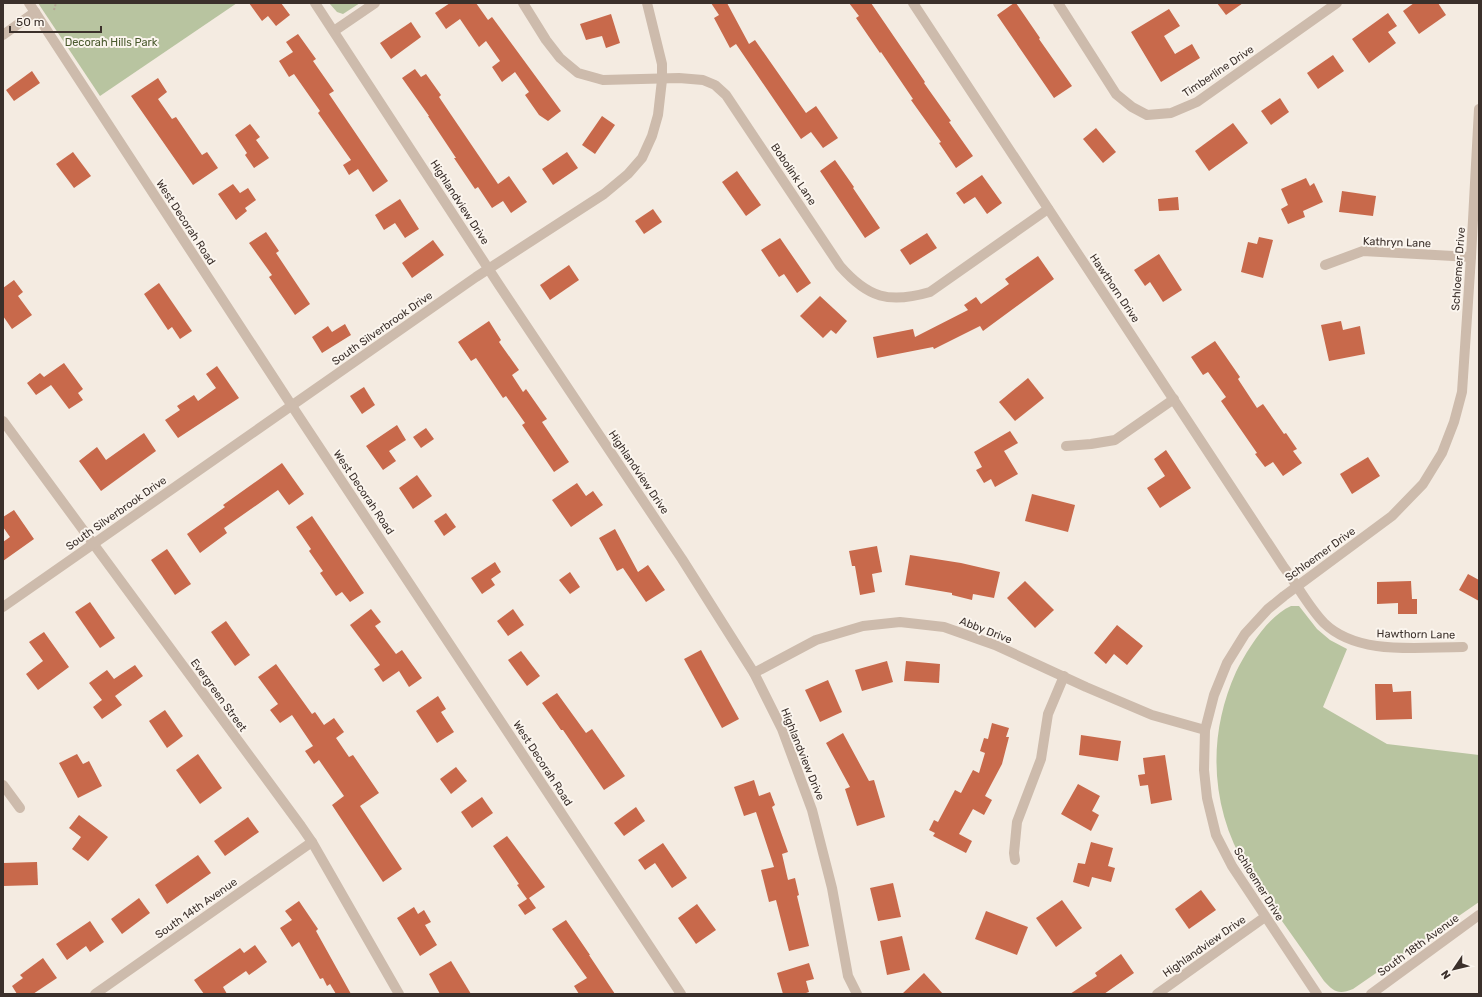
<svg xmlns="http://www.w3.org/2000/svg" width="1482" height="997" font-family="Rubik,sans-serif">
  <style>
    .green { fill: #b8c4a0 }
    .building { fill: #c8694b }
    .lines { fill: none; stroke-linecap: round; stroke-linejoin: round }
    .path { stroke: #b9a596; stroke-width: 2; stroke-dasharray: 2 2; stroke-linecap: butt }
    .minor { stroke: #cdbbac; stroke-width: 10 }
    .tertiary { stroke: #cdbbac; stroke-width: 10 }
    .labels { text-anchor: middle; stroke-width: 4; stroke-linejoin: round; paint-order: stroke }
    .park-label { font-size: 11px; fill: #4a5a2e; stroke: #fbf5ee }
    .street-label { font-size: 11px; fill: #3b302b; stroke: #fbf5ee }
  </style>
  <rect width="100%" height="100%" fill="#f4ebe1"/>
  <g class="green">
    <polygon points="38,3 237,3 100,96"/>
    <polygon points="329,3 360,3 343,14 337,12"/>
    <path d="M1291,606H1299L1317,629L1330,640L1347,649L1323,707L1387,744L1479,755V902L1353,989C1339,995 1334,992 1324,981C1299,944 1271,907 1247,869C1210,808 1207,736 1236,672C1247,650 1268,616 1291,606Z"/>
  </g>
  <g class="building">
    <polygon points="249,3 281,3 290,15 276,26 268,16 262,21"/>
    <polygon points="450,3 476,3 488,20 492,17 561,111 548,121 539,115 525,95 529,92 515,72 502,82 492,67 500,61 486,41 479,47 460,19 446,29 435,13"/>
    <polygon points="711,3 727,3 749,44 755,40 806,113 816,106 838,138 823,148 811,132 801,139 736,44 730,48 714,18 719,15"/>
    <polygon points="849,3 871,3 925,82 924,83 951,121 949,122 973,156 956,168 939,143 941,142 911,100 913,99 881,52 880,53 856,18 859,16"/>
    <polygon points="1014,3 1016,3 1040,38 1039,39 1072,86 1054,98 997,15"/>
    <polygon points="1217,3 1243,3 1226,15"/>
    <polygon points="1414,3 1438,3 1446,15 1419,34 1403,11"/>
    <polygon points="1169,9 1180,26 1164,36 1175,54 1192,44 1200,58 1161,82 1131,32"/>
    <polygon points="1388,13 1397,26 1388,32 1396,43 1369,63 1352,39"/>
    <polygon points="611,14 620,43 606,48 602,36 586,40 580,24"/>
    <polygon points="411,22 421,37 391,59 380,43"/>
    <polygon points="298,34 316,59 313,61 334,91 329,94 388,181 373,192 358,169 349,175 343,165 351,160 318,113 320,111 294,74 289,77 279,61 293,52 286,42"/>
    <polygon points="1333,55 1344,71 1318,89 1307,73"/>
    <polygon points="415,69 421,77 426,74 441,95 439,97 498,184 509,176 527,202 511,213 503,201 492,208 478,187 475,189 454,158 456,158 428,116 429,116 402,78"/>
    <polygon points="32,71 40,83 14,101 6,90"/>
    <polygon points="158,78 167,92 158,99 172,119 176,117 202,155 207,152 218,168 193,185 131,96"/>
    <polygon points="1280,98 1289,112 1271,125 1261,111"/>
    <polygon points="602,116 615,125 595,154 582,145"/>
    <polygon points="1233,123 1248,143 1209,171 1195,151"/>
    <polygon points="250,124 260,137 256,140 269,158 254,168 245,155 247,153 235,135"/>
    <polygon points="1096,128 1116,152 1103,163 1083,139"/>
    <polygon points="73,152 91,176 74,188 56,164"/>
    <polygon points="567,152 578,168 553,185 542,169"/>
    <polygon points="835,160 854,187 853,188 880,228 865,238 820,171"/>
    <polygon points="737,171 761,205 746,216 722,182"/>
    <polygon points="982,175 1002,203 987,214 975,197 964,204 956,193"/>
    <polygon points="1306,178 1310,186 1314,183 1323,202 1303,211 1305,217 1288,224 1281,209 1288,205 1281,189"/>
    <polygon points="233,184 240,193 248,188 256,200 245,208 247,211 236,220 218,194"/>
    <polygon points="1342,191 1376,196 1373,216 1339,212"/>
    <polygon points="1178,197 1179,210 1159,211 1158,199"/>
    <polygon points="400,199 419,229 405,238 395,223 384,230 375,215"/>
    <polygon points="653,209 662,222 644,234 635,221"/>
    <polygon points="266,232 279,251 276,253 310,304 295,315 269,277 272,275 249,243"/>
    <polygon points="927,233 937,248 910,265 900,250"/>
    <polygon points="1259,237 1273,240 1263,278 1241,272 1248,242 1257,244"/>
    <polygon points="780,238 811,283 797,293 784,274 779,277 761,250"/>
    <polygon points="433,240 444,255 412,278 402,263"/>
    <polygon points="1159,254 1182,290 1163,302 1150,282 1145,286 1134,270"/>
    <polygon points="1038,256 1054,279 983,331 980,326 934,349 933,347 877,358 873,337 913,329 915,337 968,310 964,305 976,297 981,304 1009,284 1005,279"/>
    <polygon points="569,265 579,280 550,300 540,285"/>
    <polygon points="14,280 23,292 18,296 32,315 12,329 3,316 3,288"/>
    <polygon points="159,283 192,331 180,339 172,327 168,330 144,294"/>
    <polygon points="820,296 847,321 836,334 831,330 823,338 800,316"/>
    <polygon points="489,321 501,340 499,342 519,370 512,375 523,392 526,389 547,419 542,422 569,462 554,472 522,425 525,423 506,396 503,398 476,358 471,361 458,342"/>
    <polygon points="1341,321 1343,330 1360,326 1365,354 1329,361 1321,325"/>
    <polygon points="345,324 351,335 322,353 312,337 328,326 332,332"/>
    <polygon points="1215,341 1240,377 1238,379 1257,408 1263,404 1284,434 1286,433 1297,449 1293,451 1302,463 1283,476 1273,462 1265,467 1255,454 1257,453 1221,401 1226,397 1208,372 1203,375 1191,357"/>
    <polygon points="64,363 83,389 78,393 83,400 69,409 51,385 36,395 27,383 40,373 44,377"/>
    <polygon points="217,366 239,398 178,438 165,420 180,410 177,406 194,395 198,401 216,388 206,374"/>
    <polygon points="1028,378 1044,398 1015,421 999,402"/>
    <polygon points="364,387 375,405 362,414 350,396"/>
    <polygon points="397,425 406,440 389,451 396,461 383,470 366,446"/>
    <polygon points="426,428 434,439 421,448 413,437"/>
    <polygon points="1010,431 1018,443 1004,451 1018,474 995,487 991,479 984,483 976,470 982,467 974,452"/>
    <polygon points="144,433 156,451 101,491 79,461 97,447 106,460"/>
    <polygon points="1166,450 1191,488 1160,508 1147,488 1165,476 1154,459"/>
    <polygon points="1368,457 1380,476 1352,494 1340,474"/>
    <polygon points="282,463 304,494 289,505 278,490 224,528 227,533 200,553 187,534 225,507 223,505"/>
    <polygon points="417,475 432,496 413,509 399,488"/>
    <polygon points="577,483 586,496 593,491 603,505 571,527 552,500"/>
    <polygon points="1032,494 1075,505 1068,532 1025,521"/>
    <polygon points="14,510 34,539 3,561 3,542 10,537 3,527 3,517"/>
    <polygon points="446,513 456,527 444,536 434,521"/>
    <polygon points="312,516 364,593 350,602 342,592 336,596 320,573 323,571 309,551 311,549 296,527"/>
    <polygon points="615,529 638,572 648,565 665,590 646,602 623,568 617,571 599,538"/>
    <polygon points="877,546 882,572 872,574 875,592 860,595 855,566 852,566 849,551"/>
    <polygon points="167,549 191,584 175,595 151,560"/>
    <polygon points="910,555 961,563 1000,572 994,598 973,594 972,600 952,595 952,593 905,585"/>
    <polygon points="495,562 501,572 491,579 495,585 482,594 471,578"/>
    <polygon points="570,572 580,587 570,594 559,580"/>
    <polygon points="1468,574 1479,580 1479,601 1459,590"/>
    <polygon points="1025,581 1054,610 1035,628 1007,598"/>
    <polygon points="1411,581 1412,599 1417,599 1417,614 1398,614 1398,603 1377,604 1377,582"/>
    <polygon points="90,602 115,638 100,648 75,612"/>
    <polygon points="371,609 381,622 375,626 396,654 402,650 422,678 409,687 399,671 383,682 374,669 380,665 350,625"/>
    <polygon points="513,609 524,625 508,636 497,621"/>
    <polygon points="226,621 250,655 235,666 211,632"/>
    <polygon points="1117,625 1143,646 1127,665 1114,654 1106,664 1094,653"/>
    <polygon points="44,632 69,667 38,690 26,674 43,661 29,642"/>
    <polygon points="701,650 739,719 722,728 684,659"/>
    <polygon points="521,651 540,676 527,686 508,660"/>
    <polygon points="887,661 893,682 862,691 855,670"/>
    <polygon points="906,661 940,664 939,683 904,681"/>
    <polygon points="276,664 312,714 315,712 324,725 334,718 344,732 336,738 349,757 353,755 379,793 360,806 402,869 383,882 332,805 344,796 319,760 314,764 305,751 313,746 292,715 280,723 270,710 278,704 258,677"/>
    <polygon points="135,665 143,676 115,696 122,705 102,719 93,707 102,700 89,683 107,670 114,679"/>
    <polygon points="828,680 842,712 820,722 805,690"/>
    <polygon points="1375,684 1392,684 1393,692 1411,691 1412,719 1376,720"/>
    <polygon points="557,693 586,733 592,729 625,776 604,790 563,730 561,730 542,703"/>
    <polygon points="438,696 446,709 441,712 454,732 437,743 416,711"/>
    <polygon points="165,710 183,736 167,748 149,721"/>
    <polygon points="992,723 1009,728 1006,737 1009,737 1002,764 985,796 992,800 984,815 973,809 959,834 972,841 966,853 933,836 935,833 929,830 934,820 938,822 955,790 961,793 973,770 979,773 985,753 980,751 984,738 988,739"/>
    <polygon points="843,733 869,781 874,780 885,817 857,826 845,789 850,787 826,743"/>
    <polygon points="1081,735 1121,741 1118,761 1079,755"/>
    <polygon points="77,754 83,764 89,761 102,786 78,798 59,763"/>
    <polygon points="198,754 222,788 200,804 176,770"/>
    <polygon points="1165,755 1172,800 1151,804 1148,785 1140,786 1138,775 1145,774 1143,758"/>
    <polygon points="456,767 467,781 451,794 440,779"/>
    <polygon points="754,780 759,796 770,792 775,805 772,807 788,852 782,854 788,880 795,878 799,895 797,896 809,946 789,951 776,900 769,902 761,870 774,867 756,812 744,816 734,787"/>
    <polygon points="1078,784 1100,796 1092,811 1099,815 1091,831 1061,814"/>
    <polygon points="482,797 493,813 472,828 461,812"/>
    <polygon points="636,807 645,821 624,836 614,823"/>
    <polygon points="79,815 108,837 88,861 72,849 81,837 69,828"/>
    <polygon points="248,817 259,832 225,856 214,841"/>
    <polygon points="507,836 545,887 529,898 536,908 525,915 518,905 527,899 517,885 519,884 493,846"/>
    <polygon points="1091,842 1113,848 1108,866 1115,868 1111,882 1092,877 1089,887 1073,882 1078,863 1085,864"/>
    <polygon points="663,843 687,878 672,888 655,863 645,870 638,860"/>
    <polygon points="198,855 211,873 167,904 155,885"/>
    <polygon points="37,862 38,885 3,886 3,863"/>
    <polygon points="893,883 901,917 878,921 870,888"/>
    <polygon points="1201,890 1216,910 1189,929 1175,909"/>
    <polygon points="139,898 150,913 122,934 111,919"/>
    <polygon points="1062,900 1082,928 1056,947 1036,918"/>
    <polygon points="299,901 318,929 316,931 351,994 336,994 330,984 327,986 323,978 320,979 299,942 292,947 280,928 292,920 285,911"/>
    <polygon points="697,904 716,930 696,944 678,918"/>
    <polygon points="414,907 418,914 424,910 431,922 425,925 437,945 420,956 397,918"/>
    <polygon points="986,911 1028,927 1017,955 975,939"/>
    <polygon points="566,920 590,955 589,955 615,994 579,994 574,986 587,978 552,929"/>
    <polygon points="90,921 104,942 90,952 86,946 67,960 56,944"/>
    <polygon points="902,936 910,970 887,975 880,941"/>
    <polygon points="255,945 267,962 249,975 246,971 223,987 227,994 204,994 194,980 240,948 244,953"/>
    <polygon points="1121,954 1134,973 1104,994 1070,994 1097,976 1095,973"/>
    <polygon points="43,958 57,978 33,994 17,994 12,986 23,978 20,975"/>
    <polygon points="451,961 471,994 440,994 429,974"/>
    <polygon points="809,963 814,979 806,981 809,992 803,994 783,994 777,973"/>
    <polygon points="924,973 943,994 902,994"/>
  </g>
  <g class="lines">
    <polyline class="path" points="54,10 56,3"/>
    <g class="minor">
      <polyline points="315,3 499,285 682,559 754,673 782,729 812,810 832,888 848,976 857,994"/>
      <path d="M523,3L546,40L560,58L578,73L603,80L679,78L703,80L715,85L726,95L840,266C868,298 889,304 930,292L1048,209"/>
      <path d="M913,3L1283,566C1296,583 1309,608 1324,623C1358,656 1418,647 1463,647"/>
      <polyline points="1058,3 1116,94 1132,107 1147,115 1171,113 1197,102 1337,3"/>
      <polyline points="334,31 375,3"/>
      <polyline points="3,35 35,12"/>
      <polyline points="1325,265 1363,251 1471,257"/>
      <polyline points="3,421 301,826 312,842 399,994"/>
      <polyline points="1066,446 1091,444 1115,440 1174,399"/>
      <polyline points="3,607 476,277 604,194 628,174 642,158 652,136 658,115 662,80 662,64 647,3"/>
      <polyline points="754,673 816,640 863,626 900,622 944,627 995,645 1086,687 1152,715 1205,730"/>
      <polyline points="3,785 20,808"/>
      <polyline points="1015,860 1014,853 1017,822 1041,759 1048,714 1064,676"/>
      <polyline points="95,994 312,842"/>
      <polyline points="1157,994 1265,917"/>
      <polyline points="1317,994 1232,866 1216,835 1207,798 1204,770 1205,730 1214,695 1227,663 1245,634 1268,609 1284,596 1392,516 1423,484 1442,453 1454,422 1462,392 1471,257 1479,109"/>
    </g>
    <g class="tertiary">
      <polyline points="29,3 292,406 681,994"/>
      <polyline points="1371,994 1479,915"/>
    </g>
  </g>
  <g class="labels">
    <g class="park-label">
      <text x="111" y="46">Decorah Hills Park</text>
    </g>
    <g class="street-label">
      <text transform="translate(1218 71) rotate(-34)" y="4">Timberline Drive</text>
      <text transform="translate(794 174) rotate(56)" y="4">Bobolink Lane</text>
      <text transform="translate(460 202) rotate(57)" y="4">Highlandview Drive</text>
      <text transform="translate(186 222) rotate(57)" y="4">West Decorah Road</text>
      <text transform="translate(1397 242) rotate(2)" y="4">Kathryn Lane</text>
      <text transform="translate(1458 269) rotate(-86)" y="4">Schloemer Drive</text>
      <text transform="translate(1115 288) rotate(56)" y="4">Hawthorn Drive</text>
      <text transform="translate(382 328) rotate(-35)" y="4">South Silverbrook Drive</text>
      <text transform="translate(639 472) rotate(56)" y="4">Highlandview Drive</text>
      <text transform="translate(364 492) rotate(56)" y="4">West Decorah Road</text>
      <text transform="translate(116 513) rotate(-35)" y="4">South Silverbrook Drive</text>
      <text transform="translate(1320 554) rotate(-36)" y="4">Schloemer Drive</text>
      <text transform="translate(986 630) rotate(21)" y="4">Abby Drive</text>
      <text transform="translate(1416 634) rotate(1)" y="4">Hawthorn Lane</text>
      <text transform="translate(219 695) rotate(54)" y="4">Evergreen Street</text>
      <text transform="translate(803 754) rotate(68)" y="4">Highlandview Drive</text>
      <text transform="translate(543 763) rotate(57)" y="4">West Decorah Road</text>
      <text transform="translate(1259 884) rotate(58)" y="4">Schloemer Drive</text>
      <text transform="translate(196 908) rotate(-35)" y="4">South 14th Avenue</text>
      <text transform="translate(1418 945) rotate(-36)" y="4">South 18th Avenue</text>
      <text transform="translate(1204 946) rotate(-35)" y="4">Highlandview Drive</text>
    </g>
  </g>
  <rect width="1482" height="997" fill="none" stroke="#3b302b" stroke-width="8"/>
  <g transform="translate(1454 969) rotate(235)" stroke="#fbf5ee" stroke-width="3" paint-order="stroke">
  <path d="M0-3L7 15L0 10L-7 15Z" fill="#3b302b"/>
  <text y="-6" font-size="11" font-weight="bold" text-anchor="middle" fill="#3b302b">N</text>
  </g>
  <path d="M10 26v6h91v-6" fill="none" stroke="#3b302b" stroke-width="2"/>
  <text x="16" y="26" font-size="12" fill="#3b302b" stroke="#fbf5ee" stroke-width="3" paint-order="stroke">50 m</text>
</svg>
